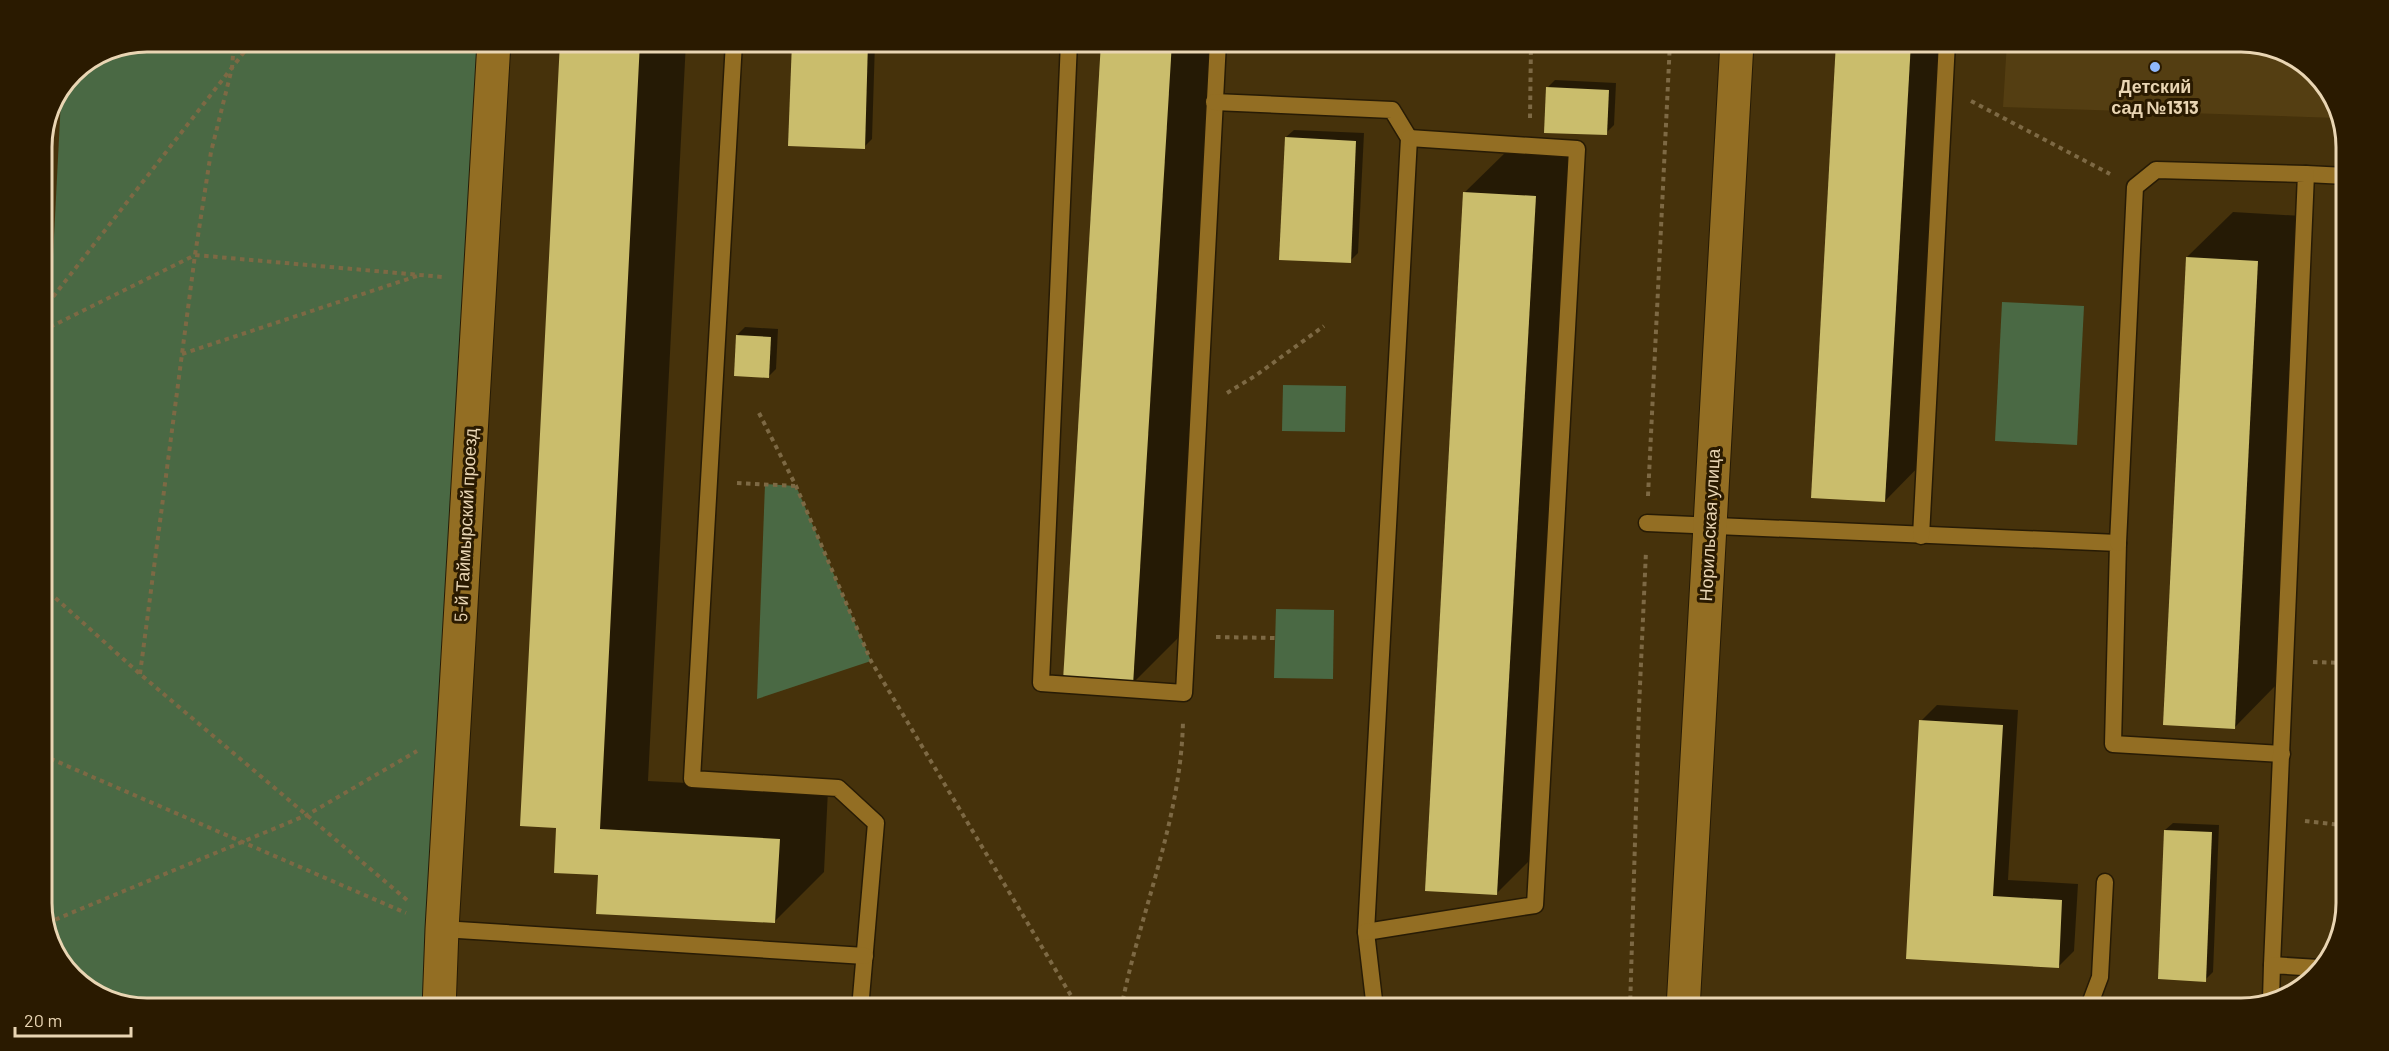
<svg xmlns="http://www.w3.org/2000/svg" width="2389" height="1051" font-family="Barlow,sans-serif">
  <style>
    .built { fill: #543e12 }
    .green { fill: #4a6944 }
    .shadow { fill: #0007 }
    .building { fill: #cabd6c }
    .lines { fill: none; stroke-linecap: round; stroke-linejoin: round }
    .lane-casing { stroke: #271b05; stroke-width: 19 }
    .street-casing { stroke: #271b05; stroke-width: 35 }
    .path { stroke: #7d6944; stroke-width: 4; stroke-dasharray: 4.5 4.5; stroke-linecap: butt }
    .lane { stroke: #936e23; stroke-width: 16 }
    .street { stroke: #936e23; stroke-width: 33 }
    .poi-dot { fill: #8fb8fd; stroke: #2a1a00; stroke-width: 2 }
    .labels { text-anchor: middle; stroke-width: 6; stroke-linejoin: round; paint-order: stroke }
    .poi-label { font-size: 18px; font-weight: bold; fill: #e9d5b3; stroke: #2a1a00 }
    .street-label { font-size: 18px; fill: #e9d5b3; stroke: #2a1a00 }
    .rim { fill: none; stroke: #e9d5b3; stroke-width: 3 }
  </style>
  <rect width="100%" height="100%" fill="#46320b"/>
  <polygon class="built" points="2007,42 2242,42 2282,50 2325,83 2338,118 2003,107"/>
  <g class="green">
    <polygon points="147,42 482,42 427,1009 147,1009 107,1001 64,968 42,911 42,473 61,99 73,73 107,50"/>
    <polygon points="2002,302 2084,306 2077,445 1995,441"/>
    <polygon points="1283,385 1346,386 1345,432 1282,431"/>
    <polygon points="765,484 796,486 871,661 757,699"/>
    <polygon points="1276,609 1334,610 1333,679 1274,678"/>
  </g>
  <g class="shadow">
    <polygon points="561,42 686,42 648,781 828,790 824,872 775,921 599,874 558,826"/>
    <polygon points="793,42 875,42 872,139 864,147"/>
    <polygon points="1103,42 1214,42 1178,638 1133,683"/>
    <polygon points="1837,42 1953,42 1930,455 1885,501"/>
    <polygon points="1555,80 1616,83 1614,125 1606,133 1547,88"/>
    <polygon points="1294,130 1364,133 1358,253 1350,261 1286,137"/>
    <polygon points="1510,148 1580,151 1542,848 1497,893 1464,193"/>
    <polygon points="2233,212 2302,216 2279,682 2234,728 2187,257"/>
    <polygon points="745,327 778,329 776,369 768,377 737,335"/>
    <polygon points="1937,705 2018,710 2008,880 2078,884 2074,951 2058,967 1908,958 1921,721"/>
    <polygon points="2173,823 2219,825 2213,972 2205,980 2165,830"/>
  </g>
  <g class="building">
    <polygon points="560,42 640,42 600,829 780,839 775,923 596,914 598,875 554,873 556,828 520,826"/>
    <polygon points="792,42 868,42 865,149 788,146"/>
    <polygon points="1101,42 1172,42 1133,685 1063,681"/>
    <polygon points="1836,42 1911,42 1885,502 1811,498"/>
    <polygon points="1546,87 1609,90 1607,135 1544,133"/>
    <polygon points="1285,137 1356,141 1351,263 1279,260"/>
    <polygon points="1463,192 1536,196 1497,895 1425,891"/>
    <polygon points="2186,257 2258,261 2235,729 2163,725"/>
    <polygon points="736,335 771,337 769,378 734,376"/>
    <polygon points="1919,720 2003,725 1993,896 2062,900 2059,968 1906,959"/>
    <polygon points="2164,830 2212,832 2206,982 2158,979"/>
  </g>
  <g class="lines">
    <defs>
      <g id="lane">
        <polyline points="734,42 692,779 838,788 876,823 860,1009"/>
        <polyline points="1069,42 1041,683 1184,693 1218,42"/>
        <polyline points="1214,102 1392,110 1409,138 1366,932 1375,1009"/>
        <polyline points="2306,174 2346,176"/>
        <polyline points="1647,523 2118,543 2113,744 2282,754"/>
        <polyline points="1921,536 1947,42"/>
        <polyline points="2118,543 2135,187 2156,170 2306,174 2272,965"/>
        <polyline points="442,929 865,956"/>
        <polyline points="1366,932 1535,905 1577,149 1409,138"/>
        <polyline points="2271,1000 2272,965 2319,968"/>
        <polyline points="2088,1009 2100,977 2105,882"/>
      </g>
      <g id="street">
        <polyline points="439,1009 442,929 494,42"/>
        <polyline points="1683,1009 1737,42"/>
      </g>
    </defs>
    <use href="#lane" class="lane-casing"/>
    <use href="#street" class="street-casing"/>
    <g class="path">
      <polyline points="1971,101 2110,174"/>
      <polyline points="1530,118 1531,42"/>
      <polyline points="42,311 252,42"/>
      <polyline points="42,331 195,255 443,277"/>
      <polyline points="182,354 417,276"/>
      <polyline points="1227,393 1255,376 1324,326"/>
      <polyline points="759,413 796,486 871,661 1079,1009"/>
      <polyline points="737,483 795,486"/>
      <polyline points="1648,496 1670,42"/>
      <polyline points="42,586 140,674 407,900"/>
      <polyline points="1216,637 1275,638"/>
      <polyline points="2313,662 2342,663"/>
      <polyline points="140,674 195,255 211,152 232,68 234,42"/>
      <polyline points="42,755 406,913"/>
      <polyline points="2305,821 2340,825"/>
      <polyline points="47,923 307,815 417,751"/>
      <path d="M1121,1009C1140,912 1181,820 1183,721"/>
      <polyline points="1630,1009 1639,708 1646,551"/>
    </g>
    <use href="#lane" class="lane"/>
    <use href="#street" class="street"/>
  </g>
  <circle class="poi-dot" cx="2155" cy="67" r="6"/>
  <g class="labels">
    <g class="poi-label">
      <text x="2155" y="93">Детский<tspan x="2155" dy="21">сад №1313</tspan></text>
    </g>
    <g class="street-label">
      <text transform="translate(466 525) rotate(-87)" y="6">5-й Таймырский проезд</text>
      <text transform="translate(1710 525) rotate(-87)" y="6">Норильская улица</text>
    </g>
  </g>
  <path d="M0 0H2389V1051H0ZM147 52H2241A95 95 0 0 1 2336 147V903A95 95 0 0 1 2241 998H147A95 95 0 0 1 52 903V147A95 95 0 0 1 147 52Z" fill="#2a1a00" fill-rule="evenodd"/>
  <path class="rim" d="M147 52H2241A95 95 0 0 1 2336 147V903A95 95 0 0 1 2241 998H147A95 95 0 0 1 52 903V147A95 95 0 0 1 147 52Z"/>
  <path d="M15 1027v9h116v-9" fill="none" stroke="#e9d5b3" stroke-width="3"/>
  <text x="24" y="1027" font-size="18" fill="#e9d5b3" stroke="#2a1a00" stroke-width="4.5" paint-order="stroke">20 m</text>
</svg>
